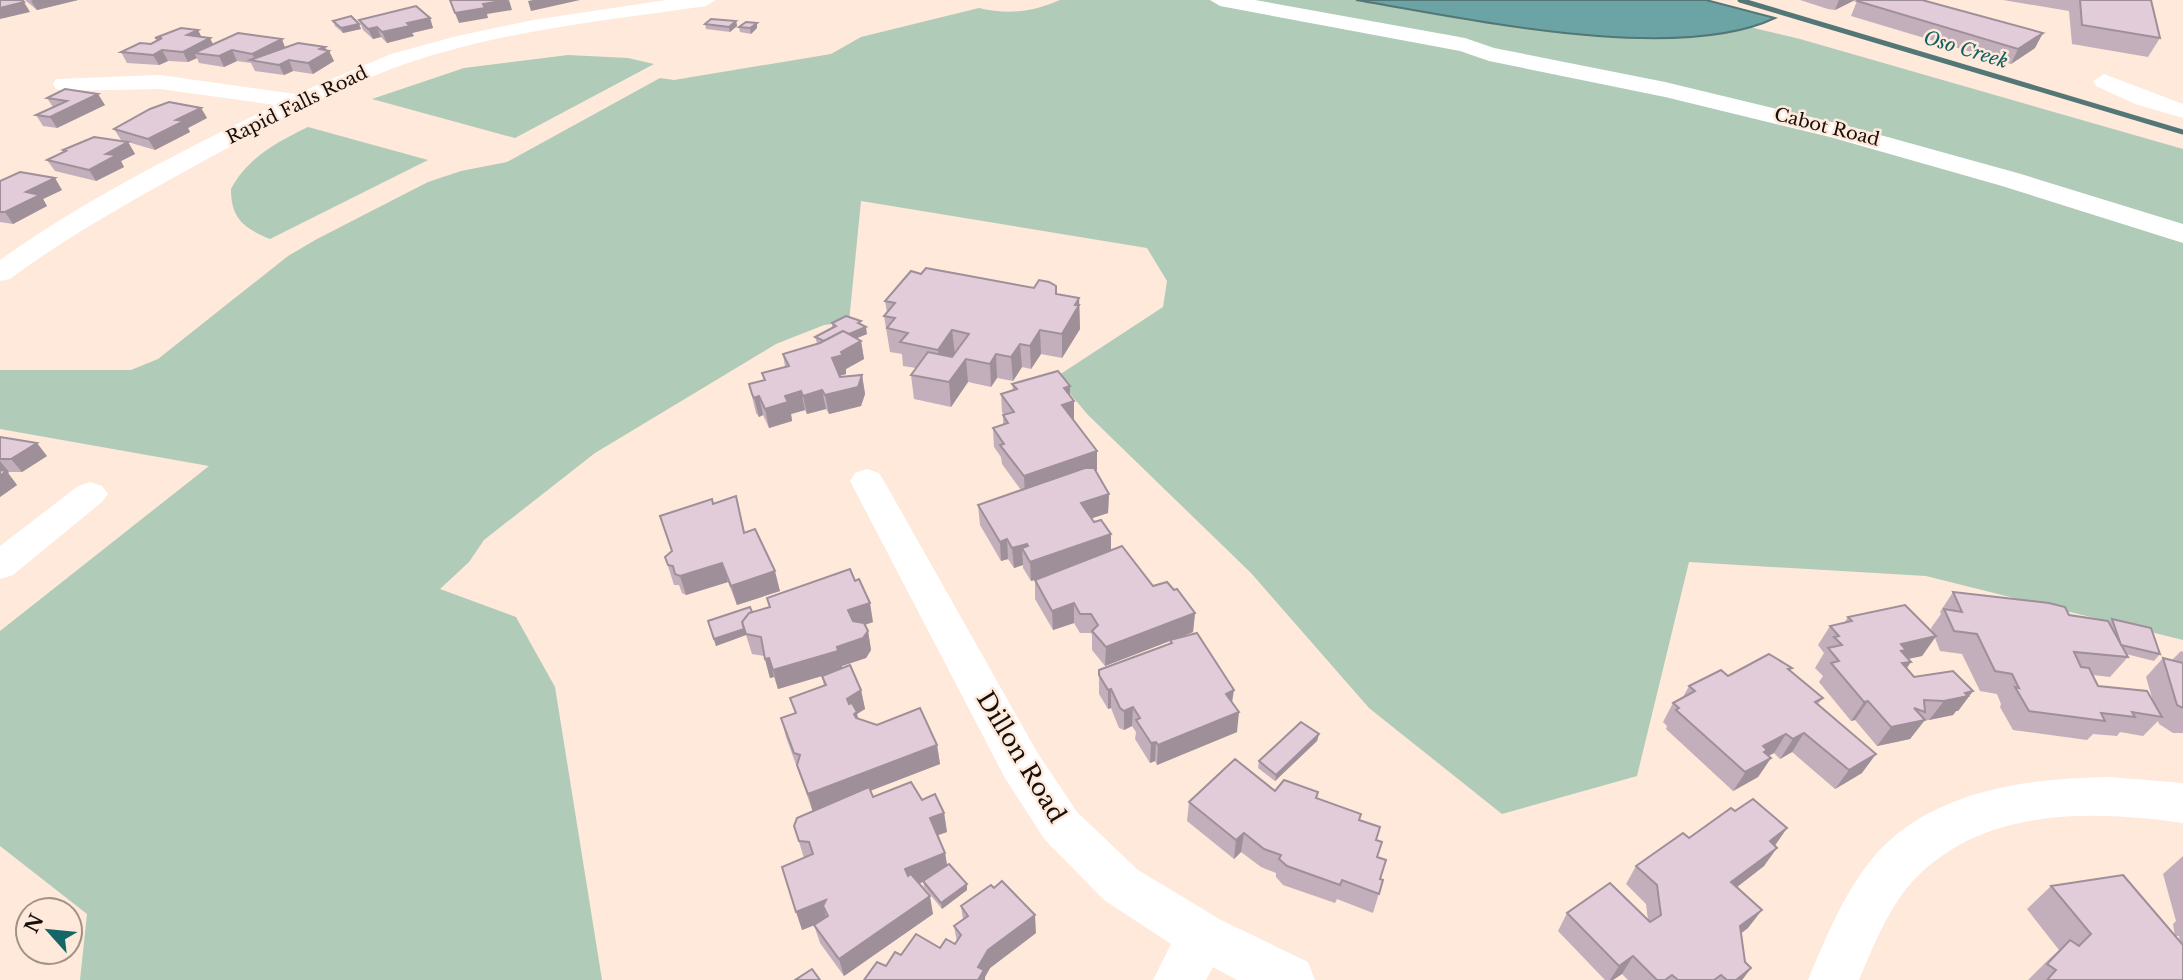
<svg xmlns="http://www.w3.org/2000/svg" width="2183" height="980" font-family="'Libre Baskerville',serif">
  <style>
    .green { fill: #b0cbb8 }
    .water { fill: #6ca4a5; stroke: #527776; stroke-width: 2 }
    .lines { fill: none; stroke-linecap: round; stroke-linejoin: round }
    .stream { stroke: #527776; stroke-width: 5 }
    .minor { fill: #fff; fill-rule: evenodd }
    .major { fill: #fff; fill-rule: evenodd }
    .wall { fill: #c2afbb }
    .shaded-wall { fill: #9e8f99 }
    .building { fill: #e2ccda; stroke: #9e8f99; stroke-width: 2 }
    .labels { text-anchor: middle; stroke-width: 5; stroke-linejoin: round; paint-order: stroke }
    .far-street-label { font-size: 18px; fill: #160f0a; stroke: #fee9db }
    .far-water-label { font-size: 19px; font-style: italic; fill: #0f5f61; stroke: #fee9db }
    .near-street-label { font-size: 24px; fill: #160f0a; stroke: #fee9db }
  </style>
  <rect width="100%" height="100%" fill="#fee9db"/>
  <g class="green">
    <path d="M1060,0H1656L1683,11L1800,39L2183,149V640L1926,576L1689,562L1637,776L1502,814L1369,708L1251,573L1088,415L1056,377L1163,307L1167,281L1147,248L861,201L849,322L824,325L776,344L595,453L484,540L469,562L440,589L516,617L555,687L602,980H80L87,914L0,846V631L209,466L0,429V370H131L158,359L288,256L317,239L428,182L461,171L507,162L660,78L674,80L831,54L861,37L979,8C1009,15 1032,12 1060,0Z"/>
    <polygon points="568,55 628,58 654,64 515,138 372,99 464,68"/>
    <path d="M308,127L428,160L270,239C244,228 231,219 231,189C247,158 277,142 308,127Z"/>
  </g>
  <path class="water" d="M1356,0H1706L1775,18C1676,65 1464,18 1356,0Z"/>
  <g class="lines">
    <polyline class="stream" points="1740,0 2183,132"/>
    <g class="minor">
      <path d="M666,0H716L706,6C617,19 527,28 440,53C358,76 283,118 209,158C141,196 73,232 10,279L0,281V260C85,199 182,151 275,105L160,89L64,91L56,89L53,84L56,79L160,75L296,94L391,54L457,36L533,20Z"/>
      <polygon points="2104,74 2183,104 2183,118 2135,104 2096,86 2093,81"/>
      <polygon points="867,469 879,473 884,481 1037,752 1077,812 1138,870 1221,920 1308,962 1315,980 1237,980 1213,967 1206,980 1153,980 1171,944 1104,900 1045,840 1005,778 850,481 855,473"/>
      <polygon points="90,482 102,486 108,494 102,502 13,575 0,579 0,546 78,486"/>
      <path d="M2109,777L2183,783V823C2090,810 1981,807 1912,882C1888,909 1873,947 1859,980H1808C1826,937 1846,888 1877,853C1934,790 2029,778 2109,777Z"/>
    </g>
    <polygon class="major" points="1210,0 1255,0 1465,38 1494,48 1665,82 1848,126 2021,174 2183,224 2183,243 2002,186 1830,137 1665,97 1489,61 1460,51 1220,6"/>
  </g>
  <g class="wall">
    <polygon points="25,0 78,0 37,10"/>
    <polygon points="1800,0 1855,0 1835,10 1828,9"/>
    <polygon points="2003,0 2151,0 2160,38 2148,57 2072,44 2069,11"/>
    <polygon points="1857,1 2035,48 2011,64 1851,16"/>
    <polygon points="430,18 433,28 412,33 414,36 387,43 381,37 373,39 363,30 359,20"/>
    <polygon points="333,21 359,24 361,29 343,33 335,26"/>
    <polygon points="736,21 737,26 730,32 706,29 705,24"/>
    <polygon points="757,23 757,28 751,34 740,32 739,27"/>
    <polygon points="198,30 201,37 213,44 285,48 325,47 326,50 329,51 334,61 313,74 293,71 284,75 255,71 251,63 237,61 224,67 199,63 197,58 188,62 168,61 159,65 127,63 121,52 151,44 157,41 155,38"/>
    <polygon points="47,98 105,105 57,128 43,126 36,115 53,107"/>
    <polygon points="201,108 207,118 188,128 190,132 155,150 121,140 114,129"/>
    <polygon points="128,142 135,154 121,161 124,167 96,181 55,171 47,160 64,152 63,150"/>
    <polygon points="0,181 62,190 43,199 47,206 13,224 0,222"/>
    <polygon points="1056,294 1079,298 1080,329 1062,358 1041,354 1031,369 1022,367 1013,381 997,378 991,387 968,382 951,407 914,399 911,375 916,368 903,366 902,354 890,352 884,316 887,313 885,301"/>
    <polygon points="832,323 861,325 867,334 856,338 861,341 864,359 846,369 846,374 839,375 840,377 862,375 865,394 861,406 829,414 826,409 807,414 805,410 791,414 792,421 769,428 763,415 759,417 756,413 749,384 764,380 762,373 785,367 783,354 818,344 817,343 815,337 832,327"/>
    <polygon points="1012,384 1070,386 1070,396 1074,401 1074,419 1073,420 1097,470 1095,471 1109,494 1108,513 1092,518 1111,550 1153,586 1174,590 1195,613 1193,632 1179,638 1232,703 1237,732 1157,765 1155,761 1150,763 1135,739 1136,732 1132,726 1124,730 1119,728 1111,708 1108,709 1099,694 1099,675 1170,643 1170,641 1105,666 1092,650 1092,635 1091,633 1080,633 1074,623 1053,630 1035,599 1035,580 1031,581 1023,568 1023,565 1014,568 1008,559 1001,561 980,525 978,505 1021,490 1002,464 1001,457 994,447 993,428 1003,424 1003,415 1004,415 1002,412 1001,394 1013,390"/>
    <polygon points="0,437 47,456 22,472 9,472 8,473 17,485 0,497"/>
    <polygon points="736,496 745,533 780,591 737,605 728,582 686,595 682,593 679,585 674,585 665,557 672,551 713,504"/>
    <polygon points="1953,592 2109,623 2112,619 2160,654 2154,661 2126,654 2128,657 2110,677 2093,675 2098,686 2152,698 2146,677 2163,658 2172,660 2181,651 2183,652 2183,733 2173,733 2159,724 2158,721 2143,736 2120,732 2117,736 2093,734 2087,740 2013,730 2000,707 2001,704 1997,694 1980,691 1962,654 1940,651 1935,638 1922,656 1908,658 1906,668 1914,677 1973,691 1958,711 1956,711 1953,715 1929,720 1924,720 1910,739 1877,746 1855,720 1851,721 1819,682 1823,676 1815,668 1824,653 1818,645 1830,626 1844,623 1848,617 1932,632 1931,628 1941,614 1940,612"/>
    <polygon points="767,598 873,622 865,625 868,631 871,650 866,658 842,666 842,668 861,690 865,709 857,714 858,719 937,745 940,764 871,790 873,797 922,800 944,813 947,832 937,835 945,853 947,865 967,890 942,909 924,887 923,882 919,883 933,914 844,976 820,943 814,925 815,925 802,930 804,858 794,826 813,812 786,737 781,718 795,713 790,698 824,686 822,676 778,689 774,677 770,678 764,656 752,654 746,635 716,646 708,621 752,612 769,607"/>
    <polygon points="1792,668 1790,671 1823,698 1818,704 1862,773 1835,789 1792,752 1780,759 1774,753 1768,756 1771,758 1758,777 1733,791 1666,729 1667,726 1663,722 1673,703 1683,697 1689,686 1728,676"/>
    <polygon points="1319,734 1317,741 1275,781 1258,768 1259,761"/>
    <polygon points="1275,791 1316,798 1359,820 1377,840 1377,857 1380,879 1383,880 1373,913 1337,899 1335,903 1283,885 1276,877 1276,873 1261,867 1241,852 1234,859 1187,821 1189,802"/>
    <polygon points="1775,845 1764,866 1737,887 1748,928 1741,933 1745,962 1751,968 1742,980 1628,980 1622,974 1613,980 1605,980 1558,931 1567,913 1648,920 1646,904 1626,884 1636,866"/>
    <polygon points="2183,856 2183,980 2028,980 2045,963 2059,950 2027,909 2051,886 2180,942 2179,936 2175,936 2173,924 2176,921 2163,874"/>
    <polygon points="961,906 1036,933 990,968 985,977 985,980 864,980 901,955 955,944 957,942 954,926 963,920"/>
  </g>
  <g class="shaded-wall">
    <polygon points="33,0 78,0 37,10 31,1"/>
    <polygon points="509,0 512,10 487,14 488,18 459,23 455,13 483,4"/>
    <polygon points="533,0 580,0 531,11 528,1"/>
    <polygon points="1839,0 1855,0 1835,10"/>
    <polygon points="24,2 30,12 0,19 0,8"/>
    <polygon points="430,18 433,28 412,33 414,36 387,43 382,32 407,23"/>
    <polygon points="736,21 737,26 730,32 729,27"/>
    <polygon points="757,23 757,28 751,34 750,28"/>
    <polygon points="359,24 361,29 343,33 341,28"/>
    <polygon points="377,27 381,37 373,39 368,29"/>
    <polygon points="198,30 203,40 187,35"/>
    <polygon points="2043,33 2035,48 2011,64 2018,49"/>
    <polygon points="210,38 215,48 194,53 197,58 188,62 183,52"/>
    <polygon points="282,39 286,50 256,61 252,54"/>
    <polygon points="325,47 327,52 329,51 334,61 313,74 308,63 320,49"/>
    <polygon points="162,50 168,61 159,65 153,55"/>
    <polygon points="232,50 237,61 224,67 219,56"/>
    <polygon points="289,60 293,71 284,75 279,65"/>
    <polygon points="98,94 105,105 57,128 50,117"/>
    <polygon points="201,108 207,118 188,128 190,132 155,150 148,139 176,120"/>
    <polygon points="128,142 135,154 121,161 124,167 96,181 89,170 106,154"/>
    <polygon points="55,178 62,190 43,199 47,206 13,224 5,212 26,192"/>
    <polygon points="1079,298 1080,329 1062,358 1062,334 1075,305"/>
    <polygon points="866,327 867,334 829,350 827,344"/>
    <polygon points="952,330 955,354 941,373 938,350"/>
    <polygon points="1040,330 1041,354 1031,369 1030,346"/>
    <polygon points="861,341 864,359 846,369 846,374 836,377 832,358"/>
    <polygon points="1020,344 1022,367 1013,381 1011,357"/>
    <polygon points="996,354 997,378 991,387 990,364"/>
    <polygon points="966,359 968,382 951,407 949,382"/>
    <polygon points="862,375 865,394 861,406 829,414 825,395"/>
    <polygon points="1070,386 1070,402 1074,401 1074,419 1062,423 1062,405 1064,388"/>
    <polygon points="822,390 826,409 807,414 803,396"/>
    <polygon points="801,391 805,410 791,414 792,421 769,428 765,409 785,396"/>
    <polygon points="759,396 763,415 759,417 754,398"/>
    <polygon points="37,443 47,456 22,472 11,459"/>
    <polygon points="1097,451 1097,470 1025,495 1024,476"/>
    <polygon points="0,461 9,472 8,473 17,485 0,497"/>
    <polygon points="1109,494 1108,513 1081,522 1081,503"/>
    <polygon points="1111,534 1111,554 1031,581 1030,562"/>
    <polygon points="1007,539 1008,559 1001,561 1000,542"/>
    <polygon points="1027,544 1027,558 1022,548 1023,565 1014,568 1012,548"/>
    <polygon points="722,563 728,582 686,595 680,576"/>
    <polygon points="775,571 780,591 737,605 731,586"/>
    <polygon points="870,603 873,622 852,629 848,610"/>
    <polygon points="1074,603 1074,623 1053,630 1052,611"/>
    <polygon points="1195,613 1193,632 1105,666 1106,647"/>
    <polygon points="744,629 746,635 716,646 714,639"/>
    <polygon points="868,631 871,650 866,658 842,666 842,670 778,689 773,670 837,647"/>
    <polygon points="1936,636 1922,656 1899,661 1901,644"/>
    <polygon points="769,658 774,677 770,678 765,659"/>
    <polygon points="1911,662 1898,681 1902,663"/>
    <polygon points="1111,689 1111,708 1108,709 1108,690"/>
    <polygon points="861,690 865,709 857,714 861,731 847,699"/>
    <polygon points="1234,690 1231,709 1226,694"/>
    <polygon points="1973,691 1958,711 1956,711 1953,715 1929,720 1944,701 1965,693"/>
    <polygon points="1868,701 1855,720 1851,721 1864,702"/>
    <polygon points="1133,707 1132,726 1124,730 1124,711"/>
    <polygon points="1239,712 1237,732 1157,765 1158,745"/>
    <polygon points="1925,720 1910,739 1877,746 1891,727"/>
    <polygon points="1804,733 1792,752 1780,759 1793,739"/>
    <polygon points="1319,734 1317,741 1275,781 1276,775"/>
    <polygon points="1786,734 1774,753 1761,760 1771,758 1758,777 1733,791 1763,746"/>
    <polygon points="1156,742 1155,761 1150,763 1151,743"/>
    <polygon points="937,745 940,764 813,813 808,794"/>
    <polygon points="1876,754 1862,773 1835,789 1849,770"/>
    <polygon points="944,813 947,832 933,837 930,818"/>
    <polygon points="1787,828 1774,847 1770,841"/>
    <polygon points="1244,833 1241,852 1234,859 1236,840"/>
    <polygon points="1777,848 1764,866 1719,901 1731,882"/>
    <polygon points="945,853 948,871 909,888 905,869"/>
    <polygon points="967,884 967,890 942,909 941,903"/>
    <polygon points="930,896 933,914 844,976 839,959"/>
    <polygon points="826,900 828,916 823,906 827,920 802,930 796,912"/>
    <polygon points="1762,910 1748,928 1727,944 1740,926"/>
    <polygon points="1035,915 1036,933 990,968 985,977 985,980 978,980 978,967 988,950"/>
    <polygon points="1633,956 1622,974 1613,980 1610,980 1619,966"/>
    <polygon points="1751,968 1742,980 1736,980"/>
  </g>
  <g class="building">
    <polygon points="0,0 22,0 24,2 0,8"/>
    <polygon points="450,0 507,0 483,4 485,8 455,13"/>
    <polygon points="1860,0 1922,0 2043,33 2018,49 1857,1"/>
    <polygon points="2080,0 2151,0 2160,38 2082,25"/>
    <polygon points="416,6 430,18 407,23 410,26 382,32 377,27 368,29 359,20"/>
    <polygon points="351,16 359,24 341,28 333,21"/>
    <polygon points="711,19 736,21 729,27 705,24"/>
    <polygon points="746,22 757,23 750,28 739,27"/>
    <polygon points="181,28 198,30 187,35 210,38 183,52 162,50 153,55 121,52 140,43 151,44 162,38 155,38"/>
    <polygon points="238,33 282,39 252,54 232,50 219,56 194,53"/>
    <polygon points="298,43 325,47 320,49 329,51 308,63 289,60 279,65 250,60"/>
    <polygon points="65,89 98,94 50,117 36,115 67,101 47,98"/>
    <polygon points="169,102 201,108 176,120 184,121 148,139 114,129 150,109"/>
    <polygon points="94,137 128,142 106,154 117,155 89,170 47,160 66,151 63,150"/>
    <polygon points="20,172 55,178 26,192 40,195 5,212 0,212 0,181"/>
    <polygon points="926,268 1034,288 1039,280 1049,282 1056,286 1056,294 1079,298 1075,305 1079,305 1062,334 1040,330 1030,346 1020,344 1011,357 996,354 990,364 966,359 949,382 911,375 928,352 952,357 969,334 952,330 938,350 900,342 908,333 887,328 895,318 884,316 895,303 885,301 911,271 921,274"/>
    <polygon points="846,316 861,321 858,323 866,327 849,334 843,331 824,341 815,337 836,326 832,323"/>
    <polygon points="843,331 861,341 841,352 843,355 832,358 840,377 862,375 858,387 825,395 822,390 803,396 801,391 785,396 788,402 765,409 759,396 754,398 752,394 749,384 765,380 762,373 789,366 783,354 820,343"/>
    <polygon points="1058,371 1070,386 1064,388 1074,401 1062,405 1097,451 1024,476 1000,445 1004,444 993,428 1008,423 1003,415 1014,412 1001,394 1017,389 1012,384"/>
    <polygon points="0,437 37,443 11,459 0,459"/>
    <polygon points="1085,468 1094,468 1109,494 1081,503 1094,522 1101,520 1111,534 1030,562 1022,548 1028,546 1027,544 1012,548 1007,539 1000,542 978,505"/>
    <polygon points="0,470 6,471 0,476"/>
    <polygon points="736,496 744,533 755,529 775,571 731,586 722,563 680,576 675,574 673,566 668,565 665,557 672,551 660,516 712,499 713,504"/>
    <polygon points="1122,546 1153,586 1167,582 1174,590 1177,589 1195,613 1106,647 1092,631 1098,625 1091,614 1080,614 1074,603 1052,611 1035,580"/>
    <polygon points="850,569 855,581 859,579 870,603 848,610 853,621 864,623 868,631 863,638 837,647 838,651 773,670 769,658 765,659 761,637 746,634 742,622 749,613 770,607 767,598"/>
    <polygon points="1953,592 2049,603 2065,607 2069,615 2108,621 2128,657 2074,652 2081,667 2089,668 2098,686 2147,691 2162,717 2132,712 2135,717 2101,713 2105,721 2029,711 2015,687 2019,688 2012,674 1995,671 1977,634 1954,631 1944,609 1962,612"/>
    <polygon points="1905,605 1936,636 1901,644 1906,650 1901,651 1911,662 1902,663 1914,677 1953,671 1973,691 1965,693 1968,696 1944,701 1924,700 1925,712 1914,708 1925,720 1891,727 1868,701 1864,702 1831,663 1839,661 1828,648 1842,645 1834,637 1839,636 1830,626 1852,621 1848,617"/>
    <polygon points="750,607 752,612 749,613 742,622 744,629 714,639 708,621"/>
    <polygon points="2112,619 2151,628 2160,654 2121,645"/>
    <polygon points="1197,633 1234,690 1226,694 1239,712 1158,745 1156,742 1151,743 1136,720 1140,718 1133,707 1124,711 1120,708 1111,689 1108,690 1099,675 1099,670 1172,643 1170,640"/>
    <polygon points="1769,654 1792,668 1788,669 1823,698 1815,702 1876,754 1849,770 1804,733 1793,739 1786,734 1763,746 1767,750 1764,752 1771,758 1745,772 1676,710 1679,708 1673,703 1695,691 1689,686 1721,670 1728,676"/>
    <polygon points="2163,658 2183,663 2183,708 2177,705"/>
    <polygon points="850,665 861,690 847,699 849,704 852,703 857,712 854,714 856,718 877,725 920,708 937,745 808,794 797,765 800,755 794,753 781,718 796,713 790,698 826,685 822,676"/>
    <polygon points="1301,722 1319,734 1276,775 1259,761"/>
    <polygon points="1235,759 1275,791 1284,780 1318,792 1316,798 1361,814 1359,820 1380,827 1376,840 1382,842 1377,857 1386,860 1380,879 1383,880 1379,894 1342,880 1340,885 1287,866 1279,859 1281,855 1264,849 1244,833 1236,840 1189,802"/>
    <polygon points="911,782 922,800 935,794 944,813 930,818 945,853 905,869 908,876 911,874 930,896 839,959 814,925 828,916 823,906 826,900 796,912 782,867 813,854 809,842 799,841 794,826 797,818 869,787 873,797"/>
    <polygon points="1753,799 1787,828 1770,841 1777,848 1731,882 1762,910 1740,926 1745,962 1751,968 1736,980 1727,980 1721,975 1714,980 1678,980 1672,975 1665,980 1657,980 1633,956 1619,966 1567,913 1610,883 1650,922 1661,915 1657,885 1636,866 1683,833 1689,838 1731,808 1735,811"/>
    <polygon points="949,864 967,884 941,903 923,881"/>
    <polygon points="2123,875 2183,945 2183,980 2047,980 2056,970 2047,964 2070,940 2079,946 2091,934 2051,886"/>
    <polygon points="1002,881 1035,915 988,950 978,967 984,970 978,980 864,980 877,962 886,966 895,952 901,955 916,934 940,948 946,939 955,944 961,935 954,926 968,916 961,906 991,885 994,888"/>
    <polygon points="812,969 820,980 795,980"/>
  </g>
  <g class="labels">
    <g class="far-street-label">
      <text transform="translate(297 105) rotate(-26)" y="6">Rapid Falls Road</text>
      <text transform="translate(1827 127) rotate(14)" y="6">Cabot Road</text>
    </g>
    <g class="far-water-label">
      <text transform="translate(1966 49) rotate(17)" y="7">Oso Creek</text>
    </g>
    <g class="near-street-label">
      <text transform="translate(1021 757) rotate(59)" y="8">Dillon Road</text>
    </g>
  </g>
  <g transform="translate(49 931) rotate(297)"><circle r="33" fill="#fee9db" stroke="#a19287" stroke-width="2"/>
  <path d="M0-5L12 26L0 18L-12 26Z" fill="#176667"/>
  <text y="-10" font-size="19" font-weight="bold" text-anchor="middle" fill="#160f0a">N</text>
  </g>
</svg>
